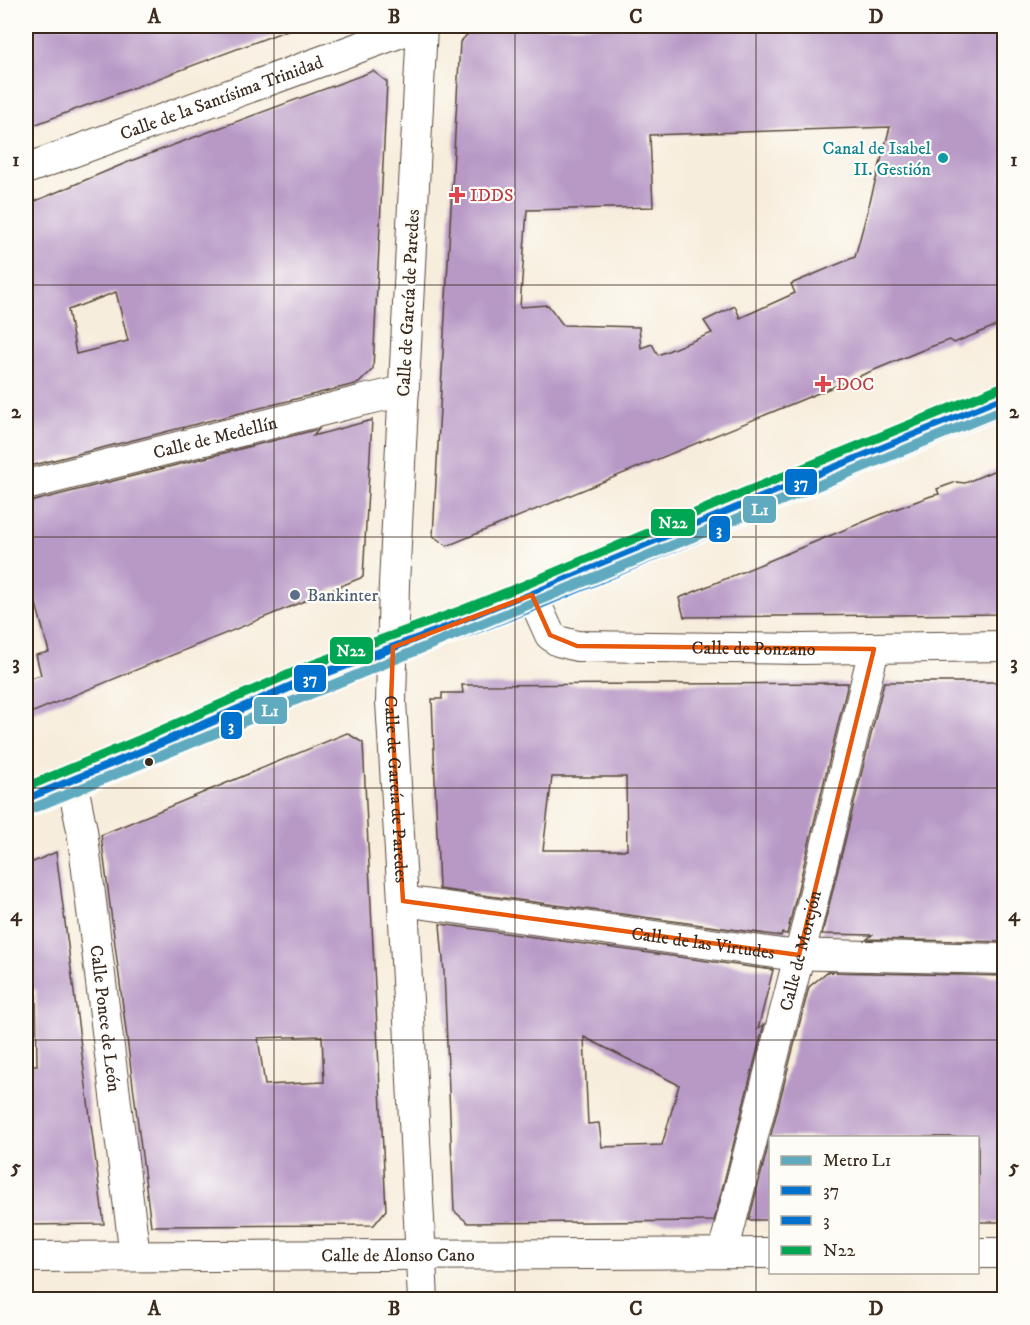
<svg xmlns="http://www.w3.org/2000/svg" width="1030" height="1325" font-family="'IM FELL DW Pica',serif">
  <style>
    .building { fill: #b899c6; fill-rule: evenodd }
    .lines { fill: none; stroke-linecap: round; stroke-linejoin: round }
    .minor-casing { stroke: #57473a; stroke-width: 32 }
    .secondary-casing { stroke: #57473a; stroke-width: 35 }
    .minor { stroke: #fff; stroke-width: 30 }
    .secondary { stroke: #f7e9c3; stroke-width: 33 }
    .bus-1-casing { stroke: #fdfcf7; stroke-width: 14 }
    .bus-2-casing { stroke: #fdfcf7; stroke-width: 14 }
    .bus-3-casing { stroke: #fdfcf7; stroke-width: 14 }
    .bus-1 { stroke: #0072ce; stroke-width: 9 }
    .bus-2 { stroke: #0072ce; stroke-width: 9 }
    .bus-3 { stroke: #00a651; stroke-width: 9 }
    .metro-1-casing { stroke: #fdfcf7; stroke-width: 15 }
    .metro-1 { stroke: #60aac0; stroke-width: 10 }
    .marked { fill: none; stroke: #e8590c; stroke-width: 4.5; stroke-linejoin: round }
    .grid { fill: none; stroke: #3b2a1e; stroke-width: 1.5; stroke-opacity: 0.55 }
    .culture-dot { fill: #0f9aa8; stroke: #fdfcf7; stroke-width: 2 }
    .health-dot { fill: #e0444e; stroke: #fdfcf7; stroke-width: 2 }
    .service-dot { fill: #5c6f8a; stroke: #fdfcf7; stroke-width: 2 }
    .bus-dot { fill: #3b2a1e; stroke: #fdfcf7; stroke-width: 2 }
    .labels { text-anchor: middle; stroke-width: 4.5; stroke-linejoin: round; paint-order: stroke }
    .street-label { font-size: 18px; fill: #3b2a1e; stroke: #fdfcf7 }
    .culture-label { font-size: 18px; fill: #0d838f; stroke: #fdfcf7; text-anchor: end }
    .health-label { font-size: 18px; fill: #be3a42; stroke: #fdfcf7; text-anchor: start }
    .service-label { font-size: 18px; fill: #4e5e75; stroke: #fdfcf7; text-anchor: start }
    .line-badge { stroke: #fdfcf7; stroke-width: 2 }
    .badge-label { font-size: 16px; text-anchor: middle; font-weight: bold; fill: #fff }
    .neatline { fill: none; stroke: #3b2a1e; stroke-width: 2 }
    .grid-label { font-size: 20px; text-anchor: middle; font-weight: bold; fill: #3b2a1e }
  </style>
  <rect width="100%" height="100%" fill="#fdfcf7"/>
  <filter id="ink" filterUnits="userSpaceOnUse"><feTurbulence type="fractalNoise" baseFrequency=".0167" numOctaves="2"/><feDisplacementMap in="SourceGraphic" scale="12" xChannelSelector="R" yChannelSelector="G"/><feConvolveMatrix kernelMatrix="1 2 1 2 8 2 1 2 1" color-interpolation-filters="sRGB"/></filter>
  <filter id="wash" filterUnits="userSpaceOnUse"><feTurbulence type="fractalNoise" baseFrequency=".008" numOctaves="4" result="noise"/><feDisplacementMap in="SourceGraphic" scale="24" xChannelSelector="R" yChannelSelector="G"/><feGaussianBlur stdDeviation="1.35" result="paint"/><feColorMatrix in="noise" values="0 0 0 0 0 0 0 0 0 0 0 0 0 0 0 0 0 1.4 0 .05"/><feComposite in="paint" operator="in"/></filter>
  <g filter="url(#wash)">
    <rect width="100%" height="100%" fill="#f7eddc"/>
    <g id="blocks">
      <g class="building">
        <polygon points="26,26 293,26 293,28 26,128"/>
        <path d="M579,26H1005V322L954,343L950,340L930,347L447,546L433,536L460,42L473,29ZM890,127L855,257L791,284L795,293L740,318L735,306L704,321L712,333L658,355L652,344L641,348L639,327L563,325L548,305L520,307L527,210L653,207L650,135Z"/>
        <path d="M373,71L387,82L373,369L359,383L26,467V205L133,160ZM116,292L128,341L76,354L68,310Z"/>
        <polygon points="372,420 363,577 26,715 26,679 41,675 36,655 49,652 34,596 26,599 26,502 30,502 319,429 313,436"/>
        <polygon points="1005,466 1005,614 684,617 679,598 885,513 931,496 939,494 937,489 956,482 965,483"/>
        <polygon points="884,682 1005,682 1005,942 867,939 872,935 822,934"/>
        <path d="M848,683L787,934L782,933L781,936L439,889L432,699H442V693H463L462,685ZM552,777H626L627,850H543Z"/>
        <path d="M347,733L363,743L386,1210L374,1225L151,1226L101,835ZM322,1036L324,1082L265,1085L258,1038Z"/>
        <polygon points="56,852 94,1148 104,1224 26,1225 26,1065 37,1065 36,989 26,993 26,865"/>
        <path d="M440,924L773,970L758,1029L764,1024L714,1221L468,1223L454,1211L444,972ZM584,1037L679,1085L662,1145L602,1147L599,1123L588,1124Z"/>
        <polygon points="827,972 1005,976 1005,1222 978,1222 978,1137 771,1137 771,1220 749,1220 809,987"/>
      </g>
    </g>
  </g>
  <g filter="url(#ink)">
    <use href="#blocks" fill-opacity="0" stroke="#57473a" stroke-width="1.5"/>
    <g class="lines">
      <defs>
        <g id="minor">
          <path id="s1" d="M422,26L394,584L391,702L403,901L423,1300"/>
          <path id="s2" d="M26,169L418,26"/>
          <path id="s3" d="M26,485L360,401L404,391"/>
          <path id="s4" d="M532,595L550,635L558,641L577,646L802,649L1004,646"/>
          <path id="s5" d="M72,781L82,830L135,1256"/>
          <path id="s6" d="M403,901L782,954L1004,959"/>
          <path id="s7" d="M723,1253L804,937L874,649"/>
          <polyline points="978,1253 1004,1253"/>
          <path id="s8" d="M26,1257L770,1253"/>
        </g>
        <polyline id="secondary" points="26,800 144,751 308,679 466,621 532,595 750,503 1004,399"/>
      </defs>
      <use href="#minor" class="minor-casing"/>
      <use href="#secondary" class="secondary-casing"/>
      <use href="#minor" class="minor"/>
      <use href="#secondary" class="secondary"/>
      <defs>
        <polyline id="bus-1" points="26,800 144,751 308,679 466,621 532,595 750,503 1004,399"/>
        <polyline id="bus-2" points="31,811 149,762 312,690 470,632 536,606 755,514 1004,412"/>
        <polyline id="bus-3" points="26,787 139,740 303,668 462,610 527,584 745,492 999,388"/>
      </defs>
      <use href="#bus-1" class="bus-1-casing"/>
      <use href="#bus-2" class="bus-2-casing"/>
      <use href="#bus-3" class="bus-3-casing"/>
      <use href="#bus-1" class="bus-1"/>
      <use href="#bus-2" class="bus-2"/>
      <use href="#bus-3" class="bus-3"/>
      <defs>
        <polyline id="metro-1" points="26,811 1004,409"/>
      </defs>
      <use href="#metro-1" class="metro-1-casing"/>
      <use href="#metro-1" class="metro-1"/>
    </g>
  </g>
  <path class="marked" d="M532,595L550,635L577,646L874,649L799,955L403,901L391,702L393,647Z"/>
  <path class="grid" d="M274,26V1300M515,26V1300M756,26V1300M26,285H1004M26,537H1004M26,788H1004M26,1040H1004"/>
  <circle class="culture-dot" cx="943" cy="158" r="6"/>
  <g class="health-dot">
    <path d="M454 186h6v6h6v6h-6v6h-6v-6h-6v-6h6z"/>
    <path d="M820 375h6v6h6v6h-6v6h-6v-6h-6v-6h6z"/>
  </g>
  <circle class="service-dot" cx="295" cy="595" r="6"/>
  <circle class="bus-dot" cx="149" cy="762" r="5"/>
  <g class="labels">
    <g class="street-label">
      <text dy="6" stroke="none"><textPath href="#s2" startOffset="208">Calle de la Santísima Trinidad</textPath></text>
      <text transform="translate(408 303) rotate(-87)" y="6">Calle de García de Paredes</text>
      <text dy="6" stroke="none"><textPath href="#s3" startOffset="195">Calle de Medellín</textPath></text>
      <text dy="6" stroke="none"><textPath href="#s4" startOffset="250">Calle de Ponzano</textPath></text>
      <text dy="6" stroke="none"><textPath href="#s1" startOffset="764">Calle de García de Paredes</textPath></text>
      <text dy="6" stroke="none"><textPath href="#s6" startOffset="303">Calle de las Virtudes</textPath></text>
      <text dy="6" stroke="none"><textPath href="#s7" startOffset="312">Calle de Morejón</textPath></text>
      <text dy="6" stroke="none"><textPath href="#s5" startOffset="240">Calle Ponce de León</textPath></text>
      <text dy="6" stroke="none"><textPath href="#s8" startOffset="372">Calle de Alonso Cano</textPath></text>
    </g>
    <g class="culture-label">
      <text x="931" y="154">Canal de Isabel<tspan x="931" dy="21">II. Gestión</tspan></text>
    </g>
    <g class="health-label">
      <text x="470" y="201">IDDS</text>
      <text x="836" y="390">DOC</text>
    </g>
    <g class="service-label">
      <text x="307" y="601">Bankinter</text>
    </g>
  </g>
  <g class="line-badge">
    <rect x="784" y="468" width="34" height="28" rx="6" fill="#0072ce"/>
    <rect x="742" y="495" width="35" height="29" rx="6" fill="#60aac0"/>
    <rect x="650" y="508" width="46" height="29" rx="6" fill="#00a651"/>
    <rect x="708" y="515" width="23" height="28" rx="6" fill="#0072ce"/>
    <rect x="329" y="636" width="45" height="29" rx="6" fill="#00a651"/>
    <rect x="293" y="664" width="34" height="29" rx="6" fill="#0072ce"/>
    <rect x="253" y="696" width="35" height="29" rx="6" fill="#60aac0"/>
    <rect x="220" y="711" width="23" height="29" rx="6" fill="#0072ce"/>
  </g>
  <g class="badge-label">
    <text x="801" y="488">37</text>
    <text x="760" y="515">L1</text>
    <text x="673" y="528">N22</text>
    <text x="719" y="535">3</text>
    <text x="351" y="656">N22</text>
    <text x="310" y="684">37</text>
    <text x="270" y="716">L1</text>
    <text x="231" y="731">3</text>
  </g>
  <rect width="1030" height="1325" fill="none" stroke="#fdfcf7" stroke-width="66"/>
  <rect x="769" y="1136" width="210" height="138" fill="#fdfcf7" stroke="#afa8a0" stroke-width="1.5"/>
  <rect x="781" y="1156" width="30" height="9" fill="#60aac0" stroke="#afa8a0" stroke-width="1.5"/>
  <text x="823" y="1166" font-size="18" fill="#3b2a1e">Metro L1</text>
  <rect x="781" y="1186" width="30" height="9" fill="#0072ce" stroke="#afa8a0" stroke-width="1.5"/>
  <text x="823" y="1196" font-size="18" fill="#3b2a1e">37</text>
  <rect x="781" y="1216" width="30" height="9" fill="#0072ce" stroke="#afa8a0" stroke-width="1.5"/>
  <text x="823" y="1226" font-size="18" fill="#3b2a1e">3</text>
  <rect x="781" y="1246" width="30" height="9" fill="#00a651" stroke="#afa8a0" stroke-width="1.5"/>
  <text x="823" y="1256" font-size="18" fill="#3b2a1e">N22</text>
  <rect x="33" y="33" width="964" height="1259" class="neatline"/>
  <g class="grid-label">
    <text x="154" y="23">A</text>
    <text x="394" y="23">B</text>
    <text x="636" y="23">C</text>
    <text x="876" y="23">D</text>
    <text x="16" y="166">1</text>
    <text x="1014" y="166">1</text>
    <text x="16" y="418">2</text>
    <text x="1014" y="418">2</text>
    <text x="16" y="669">3</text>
    <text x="1014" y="669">3</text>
    <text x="16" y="921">4</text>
    <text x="1014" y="921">4</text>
    <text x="16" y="1173">5</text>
    <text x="1014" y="1173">5</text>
    <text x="154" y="1315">A</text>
    <text x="394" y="1315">B</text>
    <text x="636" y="1315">C</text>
    <text x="876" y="1315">D</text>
  </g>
</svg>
